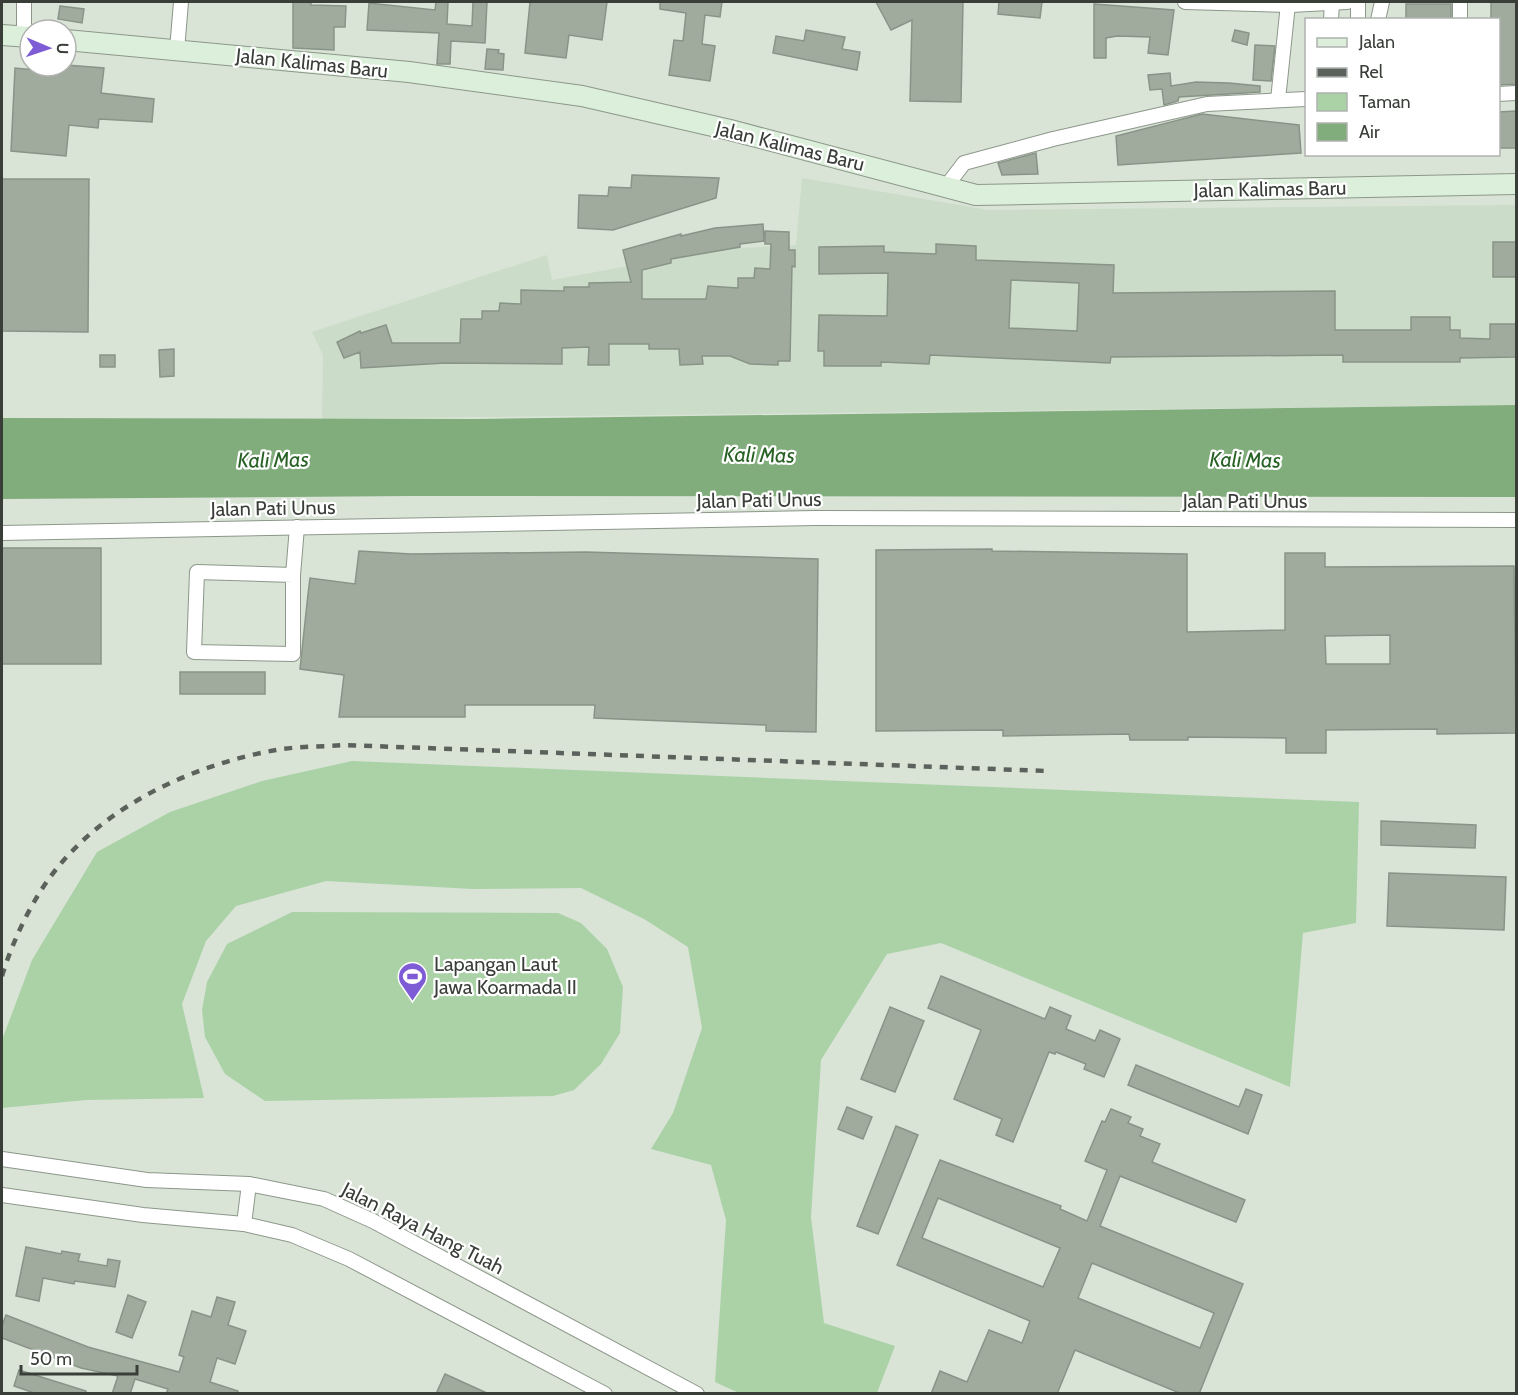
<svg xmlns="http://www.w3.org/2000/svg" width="1518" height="1395" font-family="Cabin,sans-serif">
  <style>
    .built { fill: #cbdcc9 }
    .green { fill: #aad2a6 }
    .water { fill: #81ac7c }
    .building { fill: #a0ab9e; stroke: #899488; stroke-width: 1.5; fill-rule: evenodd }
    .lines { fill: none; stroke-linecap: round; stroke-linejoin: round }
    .street-casing { stroke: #8c978a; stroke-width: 16 }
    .secondary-casing { stroke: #8c978a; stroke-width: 22 }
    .street { stroke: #fff; stroke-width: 14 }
    .secondary { stroke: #dcefda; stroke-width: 20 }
    .rail { stroke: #5b625b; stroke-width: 4.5; stroke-dasharray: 8 8; stroke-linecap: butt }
    .labels { text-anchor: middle; stroke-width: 4.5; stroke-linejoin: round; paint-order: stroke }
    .street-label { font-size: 20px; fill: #393e39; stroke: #fff }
    .poi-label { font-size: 20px; fill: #393e39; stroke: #fff; text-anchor: start }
    .water-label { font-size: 21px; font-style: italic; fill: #276123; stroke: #fff }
  </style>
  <rect width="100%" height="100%" fill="#d9e4d7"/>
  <polygon class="built" points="802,178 988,210 1516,205 1516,405 322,419 323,355 312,332 547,255 552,280 721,249 796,245"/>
  <g class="green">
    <polygon points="352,761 1359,802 1356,923 1303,933 1290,1087 941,943 887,954 821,1060 811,1217 824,1323 895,1346 877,1393 739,1393 715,1382 726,1220 711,1165 651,1149 673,1113 702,1028 688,947 644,919 581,888 473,889 326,881 236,906 206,941 182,1004 204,1098 86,1100 2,1108 2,1040 32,960 97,852 170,812 262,781"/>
    <polygon points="292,912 558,913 581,923 607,949 623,987 620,1033 601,1064 574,1090 553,1096 265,1101 225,1074 205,1037 202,1010 207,982 227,944"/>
  </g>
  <polygon class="water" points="1516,405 1516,497 410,496 2,499 2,418 476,419"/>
  <g class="building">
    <polygon points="293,2 311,2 311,5 346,6 345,27 334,27 334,50 293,48"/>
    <polygon points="436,2 448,2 447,24 472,26 473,2 487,2 485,43 451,41 450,64 437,64 439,33 367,30 369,3 435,10"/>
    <polygon points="530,2 607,2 602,40 569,35 566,58 525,53"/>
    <polygon points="660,2 722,2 720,17 705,15 702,44 715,46 710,81 669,75 674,40 683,41 686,13 660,9"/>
    <polygon points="876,2 963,2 961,102 910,101 912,20 891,30"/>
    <polygon points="999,2 1042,2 1040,18 998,14"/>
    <polygon points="1491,2 1516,2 1516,84 1498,85 1498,20 1491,20"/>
    <polygon points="1094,4 1174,10 1168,55 1148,53 1150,37 1117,36 1106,38 1106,58 1094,58"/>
    <rect x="1406" y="4" width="45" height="16"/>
    <polygon points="60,6 84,9 82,23 58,19"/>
    <polygon points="806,30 845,37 842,49 860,52 857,70 773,53 776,36 804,41"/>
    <polygon points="1235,30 1249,33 1247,45 1232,41"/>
    <polygon points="1255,45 1275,46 1271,81 1253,80"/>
    <polygon points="487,49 499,50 498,53 504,54 503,70 485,69"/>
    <polygon points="66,65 104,68 101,93 154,99 152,122 99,119 98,128 69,125 66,156 11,151 15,68 55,72 55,66"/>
    <polygon points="1170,73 1171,86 1196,82 1229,83 1260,86 1260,92 1179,97 1178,101 1164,105 1162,89 1150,90 1148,75"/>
    <polygon points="1516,111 1516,148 1498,148 1498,112"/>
    <polygon points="1202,114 1299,125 1301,153 1118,165 1116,136"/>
    <polygon points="1036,153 1038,174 1002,175 998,163"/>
    <polygon points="632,175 719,178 716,198 613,230 578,228 579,195 608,196 609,187 631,188"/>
    <polygon points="2,179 89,179 88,332 2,331"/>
    <polygon points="763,224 764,241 740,244 740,247 671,259 671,263 642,270 642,299 706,299 708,286 738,288 738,278 754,278 755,268 770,269 771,244 765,244 765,231 789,232 789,250 795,250 795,267 792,266 790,361 778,361 778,365 750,364 730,356 702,356 703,364 680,365 679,349 649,349 649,344 609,344 609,365 588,365 589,347 562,348 562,364 445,363 361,368 360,352 344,358 337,342 360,331 361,333 386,325 392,343 460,343 461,319 482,319 482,311 499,311 500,303 521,304 521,290 564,291 564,287 589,287 589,283 631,282 623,250 681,234 681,236 715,228"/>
    <rect x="1493" y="242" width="23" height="35"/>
    <path d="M936,244L976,246V260L1114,265L1113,293L1335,291V330H1411V317H1450V330H1460V338L1490,339V324H1516V357L1460,358V362H1343V355L1111,357L1110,363L930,355L929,364L881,362V366H824V351H818L819,315L887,316L888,273L819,274V247L884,246V252L936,254ZM1011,280L1079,283L1077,331L1009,328Z"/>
    <polygon points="174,349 174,376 160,377 159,350"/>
    <rect x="100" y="355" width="15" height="12"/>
    <rect x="2" y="548" width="99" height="116"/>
    <path d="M992,549V551L1187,554V632L1285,630V553H1325V567L1514,566L1516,733L1437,734V729L1326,730V753H1286V738L1188,737V740H1130L1129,734L1003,736V730L876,731V550ZM1390,635V664H1326L1325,636Z"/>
    <polygon points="359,551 411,554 586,552 818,559 816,732 766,731 766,725 594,718 595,705 465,705 465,717 339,717 344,675 300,669 308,594 310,578 355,584"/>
    <rect x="180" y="672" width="85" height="22"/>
    <polygon points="1381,821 1476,825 1475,848 1381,845"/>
    <polygon points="1389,873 1506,877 1504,930 1387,926"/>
    <polygon points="941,976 1045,1019 1050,1007 1071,1016 1066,1029 1095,1041 1100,1030 1120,1039 1104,1077 1084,1069 1086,1064 1056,1052 1055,1054 1049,1052 1013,1142 996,1135 1002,1119 954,1099 981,1030 928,1008"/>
    <polygon points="890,1007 924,1021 895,1092 861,1079"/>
    <polygon points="1136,1065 1239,1107 1246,1089 1262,1095 1248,1134 1128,1085"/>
    <polygon points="847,1107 872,1117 863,1139 838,1129"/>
    <path d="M1111,1109L1131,1117L1128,1123L1143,1129L1140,1136L1160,1144L1152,1162L1245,1200L1236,1222L1120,1176L1100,1226L1243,1284L1199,1394H1182L1075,1350L1057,1394H931L940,1371L967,1382L989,1330L1022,1343L1030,1321L897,1265L940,1160L1061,1206L1060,1209L1087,1221L1107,1170L1085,1161L1102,1121L1105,1122ZM938,1198L1060,1248L1043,1287L922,1238ZM1092,1263L1214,1313L1200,1348L1078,1298Z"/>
    <polygon points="896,1126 918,1135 878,1234 857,1226"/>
    <polygon points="26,1247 61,1254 62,1251 80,1254 78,1261 107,1266 108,1259 120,1261 115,1287 75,1281 74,1284 43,1278 39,1301 16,1296"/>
    <polygon points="128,1295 146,1302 132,1338 116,1332"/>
    <polygon points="217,1297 235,1302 228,1325 246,1331 235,1364 217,1358 210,1382 238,1391 238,1394 166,1394 168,1389 135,1379 130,1394 112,1394 118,1376 81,1368 2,1338 2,1326 6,1315 88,1347 179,1372 184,1357 179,1355 192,1311 211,1317"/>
    <polygon points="19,1370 86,1391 86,1394 37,1394 14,1386"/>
    <polygon points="445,1374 489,1394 436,1394"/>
  </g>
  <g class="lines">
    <defs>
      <g id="street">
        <polyline points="1185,2 1291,5 1347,2"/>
        <polyline points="1331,20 1332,2"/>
        <polyline points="1358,20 1358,2"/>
        <polyline points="1378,20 1382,2"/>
        <polyline points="1460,20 1460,2"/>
        <polyline points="24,37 24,2"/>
        <polyline points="177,50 181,2"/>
        <polyline points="1498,94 1516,93"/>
        <polyline points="1278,100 1288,4"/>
        <polyline points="945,188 964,163 1053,139 1207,104 1306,99"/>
        <polyline points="2,533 815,518 1516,520"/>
        <polyline points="293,575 197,572 194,652 293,654 293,575 297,527"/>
        <polyline points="2,1159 147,1180 249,1184 324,1199 373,1221 697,1394"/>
        <polyline points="2,1195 143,1215 244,1224 292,1235 349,1259 605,1394"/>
        <polyline points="244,1224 249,1184"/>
      </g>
      <g id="secondary">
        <polyline points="2,35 30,37"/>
        <polyline points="66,40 409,72 582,96 730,130 976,195 1516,184"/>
      </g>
    </defs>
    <use href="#street" class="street-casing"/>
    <use href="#secondary" class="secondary-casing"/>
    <use href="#street" class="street"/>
    <use href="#secondary" class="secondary"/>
    <path class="rail" d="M2,976C13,940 33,897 58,867C110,803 196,764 276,750C298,746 322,747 344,745L1047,771"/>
  </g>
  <defs>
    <symbol id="stadium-pin" viewBox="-11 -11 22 30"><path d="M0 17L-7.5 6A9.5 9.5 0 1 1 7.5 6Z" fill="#7d5cd6" stroke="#fff"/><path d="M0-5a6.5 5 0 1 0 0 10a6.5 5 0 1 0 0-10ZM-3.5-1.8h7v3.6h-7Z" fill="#fff"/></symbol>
  </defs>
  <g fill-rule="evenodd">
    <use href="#stadium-pin" x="396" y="960" width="33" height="45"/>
  </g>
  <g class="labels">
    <g class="street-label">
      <text transform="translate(312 63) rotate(6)" y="7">Jalan Kalimas Baru</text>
      <text transform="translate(790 146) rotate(14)" y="7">Jalan Kalimas Baru</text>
      <text transform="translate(1270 189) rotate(-1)" y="7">Jalan Kalimas Baru</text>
      <text transform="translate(759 500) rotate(-1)" y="7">Jalan Pati Unus</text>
      <text x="1245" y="508">Jalan Pati Unus</text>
      <text transform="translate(273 508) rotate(-1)" y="7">Jalan Pati Unus</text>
      <text transform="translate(423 1228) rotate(27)" y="7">Jalan Raya Hang Tuah</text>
    </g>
    <g class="poi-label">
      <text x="434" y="971">Lapangan Laut<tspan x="434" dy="23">Jawa Koarmada II</tspan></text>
    </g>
    <g class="water-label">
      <text transform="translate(759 455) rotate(1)" y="7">Kali Mas</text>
      <text transform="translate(273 460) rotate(-1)" y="7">Kali Mas</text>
      <text transform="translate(1245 460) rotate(1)" y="7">Kali Mas</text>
    </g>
  </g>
  <rect width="1518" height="1395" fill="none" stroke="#393e39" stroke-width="6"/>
  <rect x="1305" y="18" width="195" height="138" fill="#ffffff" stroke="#b0b2b0" stroke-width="1.5"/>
  <rect x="1317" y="38" width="30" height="9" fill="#dcefda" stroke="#b0b2b0" stroke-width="1.5"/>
  <text x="1359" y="48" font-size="18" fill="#393e39">Jalan</text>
  <rect x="1317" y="68" width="30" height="9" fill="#5b625b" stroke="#b0b2b0" stroke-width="1.5"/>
  <text x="1359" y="78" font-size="18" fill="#393e39">Rel</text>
  <rect x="1317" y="93" width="30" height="18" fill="#aad2a6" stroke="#b0b2b0" stroke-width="1.5"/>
  <text x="1359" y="108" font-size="18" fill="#393e39">Taman</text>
  <rect x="1317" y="123" width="30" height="18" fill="#81ac7c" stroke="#b0b2b0" stroke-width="1.5"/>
  <text x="1359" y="138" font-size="18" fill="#393e39">Air</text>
  <g transform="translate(48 48) rotate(92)"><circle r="28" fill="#ffffff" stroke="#b0b2b0" stroke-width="1.5"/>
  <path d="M0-4.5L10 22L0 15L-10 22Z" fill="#7d5cd6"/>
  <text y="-9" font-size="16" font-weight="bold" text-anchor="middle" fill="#393e39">U</text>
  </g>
  <path d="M21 1365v9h116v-9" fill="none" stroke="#393e39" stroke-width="3"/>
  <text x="30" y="1365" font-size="18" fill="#393e39" stroke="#ffffff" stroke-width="4.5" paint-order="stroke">50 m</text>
</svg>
